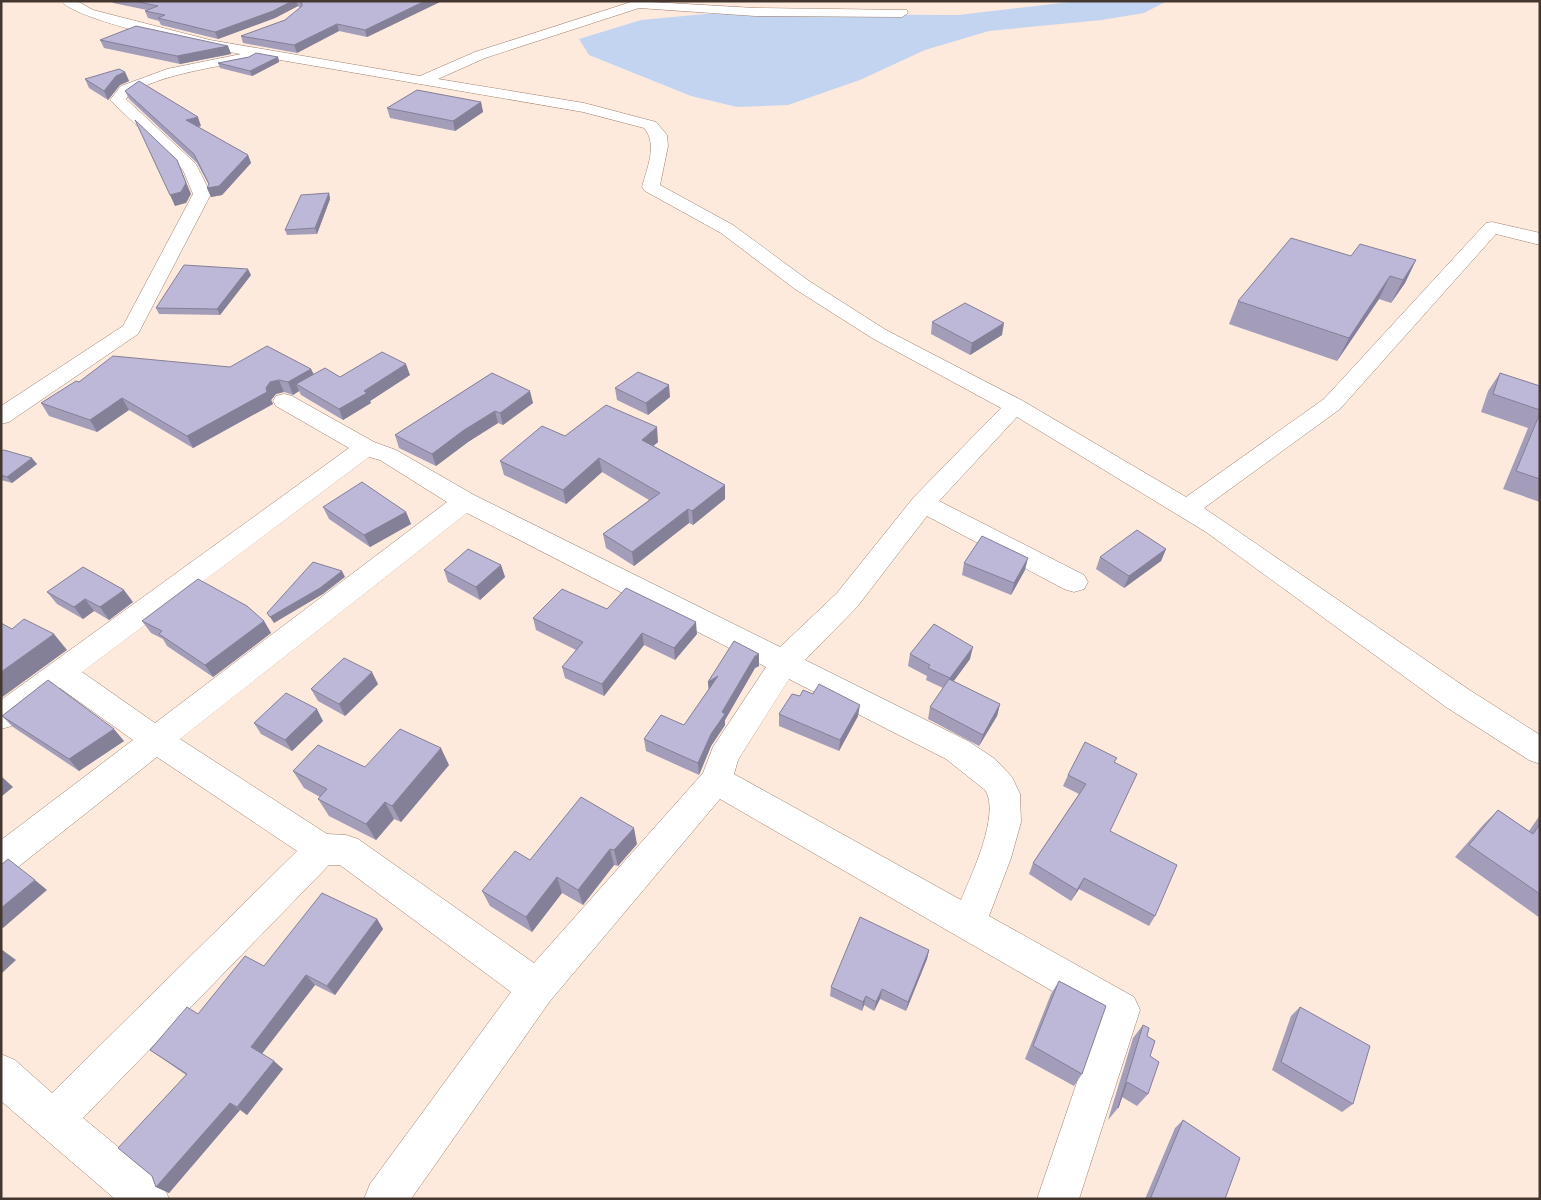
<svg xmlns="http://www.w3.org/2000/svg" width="1541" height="1200" font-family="Quicksand,sans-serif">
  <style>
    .water { fill: #c3d4f1 }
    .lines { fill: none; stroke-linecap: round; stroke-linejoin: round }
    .minor-casing { stroke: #9d7f6c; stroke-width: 1 }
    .minor { fill: #fff; fill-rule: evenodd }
    .wall { fill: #a39dba }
    .shaded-wall { fill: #848097 }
    .building { fill: #bdb7d8; stroke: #848097 }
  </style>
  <rect width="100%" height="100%" fill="#feeadd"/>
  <polygon class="water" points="1079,1 1167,1 1144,13 1102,20 989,31 925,50 860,80 788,105 737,107 691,96 589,55 579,39 641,20 705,14 958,15"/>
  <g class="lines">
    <defs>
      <path id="minor" d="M61,1H77L93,10L210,40L420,76L475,52L634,1L755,8L907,10L908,13L902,17L755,16L639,8L485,58L438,79L584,103L656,122L667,135L668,146L660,185L733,225L809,281L886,330L1023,401L1186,497L1324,399L1486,223L1492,222L1540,233V245L1496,234L1340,409L1204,508L1468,689L1540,735V764L1529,760L1446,707L1206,532L1017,417L939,501L1084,575L1088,582L1084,589L1074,592L1064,589L927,516L857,607L805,660L968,741L995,759L1012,777L1020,794L1021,822L1011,858L989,916L1134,997L1140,1010L1079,1199H1037L1099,1018L720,799L550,1001L411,1199H364L370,1184L511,992L340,865H329L83,1118L163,1184L169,1199H115L1,1101V1054L15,1060L52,1093L297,851L157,757L13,871L1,875V840L133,740L60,688L12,726L1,729V700L349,448L276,406L273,401L276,396L284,394L292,396L374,442L396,450L474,495L780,647L837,593L914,497L1001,408L872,338L795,289L721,233L645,191L642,187C647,168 658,144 644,128L583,112L257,56L250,60C222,66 142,77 126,99L196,164L211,194L138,334L9,422L1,424V406L123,326L193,194L183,170L110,100L121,86L167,69L241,54C209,48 78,22 61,1ZM369,457L380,460L447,502L155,723L82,672ZM467,513L766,667L713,747L703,773L534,963L358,839L346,835L327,834L180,739ZM789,679L946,759L985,790C1001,813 971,876 961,900L734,774L738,760Z"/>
    </defs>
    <use href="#minor" class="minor-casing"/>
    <use href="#minor" class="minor"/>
  </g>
  <g class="wall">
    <polygon points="112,1 442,1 367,37 339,31 297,53 243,43 241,36 285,20 300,8 298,6 275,18 218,39 161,25 159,21 148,18 145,11 147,10 113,3"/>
    <polygon points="100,40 228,46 231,54 180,64 104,48"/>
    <polygon points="249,57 278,57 279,62 252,76 220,68 218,63"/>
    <polygon points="125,72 129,81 120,85 108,100 89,88 85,79"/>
    <polygon points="125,91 201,126 197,127 248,155 251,163 222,195 211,197 207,188 209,185 197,163 129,99"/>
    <polygon points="481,102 483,112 455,131 390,118 387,108"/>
    <polygon points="329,193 330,199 317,234 287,235 285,230"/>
    <polygon points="1351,256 1416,260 1405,283 1391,303 1379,299 1337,361 1229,324 1238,301"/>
    <polygon points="251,275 220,315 159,314 156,308"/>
    <polygon points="932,322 1002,335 970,355 931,334"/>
    <polygon points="230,367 311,369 314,374 340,377 410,375 370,401 371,403 343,420 301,395 299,391 293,395 284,392 276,394 271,400 273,404 193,448 129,410 97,432 49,416 41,403 79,382"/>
    <polygon points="492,373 533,403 503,425 498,423 468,442 436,466 399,448 395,435"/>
    <polygon points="1500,373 1540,386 1540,502 1503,489 1528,428 1481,412 1488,391"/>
    <polygon points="615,388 670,397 648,415 617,400"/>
    <polygon points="565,436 658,442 653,446 725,485 725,499 693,525 689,523 634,566 606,548 603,534 649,500 602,472 566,504 504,475 500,461"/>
    <polygon points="1,451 37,464 12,483 1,480"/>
    <polygon points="323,507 406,512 411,524 370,547 329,519"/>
    <polygon points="1166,549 1161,561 1124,588 1096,569 1100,557"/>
    <polygon points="964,563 1025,570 1011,595 962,575"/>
    <polygon points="501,565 505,577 480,600 448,582 444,570"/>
    <polygon points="47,592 133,602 109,620 94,611 83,619 57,604"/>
    <polygon points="607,609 697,634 675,660 644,645 604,696 565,678 562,667 576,650 536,630 533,618"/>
    <polygon points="142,621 264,621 271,633 213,677 167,646 163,639 151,633"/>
    <polygon points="759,654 759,666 755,668 725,720 725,725 711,746 699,775 646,751 644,739 684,725 709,690 708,682"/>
    <polygon points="910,654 970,659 953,682 1000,704 997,716 979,746 928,719 930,707 943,688 926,680 927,676 908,666"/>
    <polygon points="378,684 345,716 318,701 311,689"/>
    <polygon points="779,714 858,716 839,751 779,726"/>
    <polygon points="2,716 124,741 79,771 13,727"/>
    <polygon points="323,721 292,751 261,734 254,723"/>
    <polygon points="1115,762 1110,831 1155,916 1149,926 1079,889 1071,901 1029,874 1033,863 1079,794 1063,786 1068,775"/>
    <polygon points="449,765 401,822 394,819 376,840 329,816 318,799 320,797 304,788 293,771 365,767"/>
    <polygon points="1498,810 1529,831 1540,815 1540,918 1455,857 1484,824"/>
    <polygon points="637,844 618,866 614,865 583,905 562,893 532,932 490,906 482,891 530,860"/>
    <polygon points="377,919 383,929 335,995 315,985 262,1053 283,1069 247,1115 240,1110 169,1193 156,1187 152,1176 186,1075 150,1050 198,1014 264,966"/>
    <polygon points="929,950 927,959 906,1011 880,999 874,1011 864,1005 862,1011 830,996 831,987"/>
    <polygon points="1059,981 1082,1074 1074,1086 1025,1059 1051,994"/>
    <polygon points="1300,1007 1353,1104 1342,1112 1272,1070 1291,1016"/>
    <polygon points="1143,1025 1147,1036 1150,1056 1148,1094 1137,1106 1122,1097 1118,1108 1108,1120 1133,1038"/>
    <polygon points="1183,1120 1225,1199 1145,1199 1175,1128"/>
  </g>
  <g class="shaded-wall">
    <polygon points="292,1 296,1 298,6 275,18 218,39 215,32"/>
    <polygon points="425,1 442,1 367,37 365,30"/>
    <polygon points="337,24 339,31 297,53 294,45"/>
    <polygon points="228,46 231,54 180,64 177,56"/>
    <polygon points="278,57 279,62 252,76 250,71"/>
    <polygon points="125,72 129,81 120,85 108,100 104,91 116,76"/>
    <polygon points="481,102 483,112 455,131 453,121"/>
    <polygon points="198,117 201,126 190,129 186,120"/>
    <polygon points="248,155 251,163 222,195 211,197 207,188"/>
    <polygon points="177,160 191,194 186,203 175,206 170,195"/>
    <polygon points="329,193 330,199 317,234 315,228"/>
    <polygon points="1416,260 1405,283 1391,303 1403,280"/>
    <polygon points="248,269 251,275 220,315 217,309"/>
    <polygon points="1390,276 1379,299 1337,361 1349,338"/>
    <polygon points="1004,323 1002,335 970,355 972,343"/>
    <polygon points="406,364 410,375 370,401 371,403 343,420 339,409 364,391"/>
    <polygon points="311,369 316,381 296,384 299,391 293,395 288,382"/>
    <polygon points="279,380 284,392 276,394 271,400 273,404 193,448 187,436 266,388 270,382"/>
    <polygon points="669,385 670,397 648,415 646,403"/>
    <polygon points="530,391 533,403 503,425 500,413"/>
    <polygon points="122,398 129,410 97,432 90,420"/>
    <polygon points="495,411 498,423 468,442 436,466 432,454 464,430"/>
    <polygon points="657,427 658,442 644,454 642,440"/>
    <polygon points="32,458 37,464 12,483 7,477"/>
    <polygon points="599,458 602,472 566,504 563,490"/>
    <polygon points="725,485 725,499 693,525 692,511"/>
    <polygon points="688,509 689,523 634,566 632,552"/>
    <polygon points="406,512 411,524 370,547 364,535"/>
    <polygon points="1166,549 1161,561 1124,588 1129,576"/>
    <polygon points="1028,558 1025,570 1011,595 1014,583"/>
    <polygon points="501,565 505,577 480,600 476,587"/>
    <polygon points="342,571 345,577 323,594 274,623 270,617"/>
    <polygon points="124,590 133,602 109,620 100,607"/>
    <polygon points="85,599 94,611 83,619 74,607"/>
    <polygon points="264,621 271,633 213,677 205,665"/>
    <polygon points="696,622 697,634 675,660 674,648"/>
    <polygon points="642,633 644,645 604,696 602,684"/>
    <polygon points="54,634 67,650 1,698 1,672"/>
    <polygon points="973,647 970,659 947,690 950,678"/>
    <polygon points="759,654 759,666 755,668 725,720 725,725 711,746 699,775 698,763 711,734 722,712 755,656"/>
    <polygon points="372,672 378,684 345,716 339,704"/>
    <polygon points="718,676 709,694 708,682"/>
    <polygon points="1000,704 997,716 979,746 983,735"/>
    <polygon points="860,705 858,716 839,751 840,740"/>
    <polygon points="317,709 323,721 292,751 285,740"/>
    <polygon points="114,729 124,741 79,771 69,759"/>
    <polygon points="441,748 449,765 401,822 392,806"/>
    <polygon points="1,776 13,787 1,797"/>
    <polygon points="385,802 394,819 376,840 366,824"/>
    <polygon points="634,828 637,844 618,866 614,850"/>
    <polygon points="610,849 614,865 583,905 578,890"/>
    <polygon points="557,877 562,893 532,932 526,917"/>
    <polygon points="1084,878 1079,889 1071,901 1077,890"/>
    <polygon points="35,880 47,890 3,928 1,927 1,908"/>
    <polygon points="377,919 383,929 335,995 327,986"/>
    <polygon points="1,949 16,960 1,974"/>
    <polygon points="929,950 927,959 906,1011 908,1002"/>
    <polygon points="306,975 315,985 261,1055 251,1047"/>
    <polygon points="882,989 880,999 874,1011 876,1002"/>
    <polygon points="866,996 864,1005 862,1011 863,1002"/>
    <polygon points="274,1061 283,1069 247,1115 237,1107"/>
    <polygon points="230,1103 240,1110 169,1193 156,1187"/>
  </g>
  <g class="building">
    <polygon points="134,1 292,1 273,11 215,32 158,18 165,15 145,11 158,6"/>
    <polygon points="299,1 425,1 365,30 337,24 294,45 241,36 285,20 302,6 302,3"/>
    <polygon points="136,26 228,46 177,56 100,40"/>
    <polygon points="256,53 278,57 250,71 218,63 249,57"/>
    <polygon points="119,69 125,72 116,76 104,91 85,79"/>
    <polygon points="139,81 198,117 186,120 248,155 219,186 207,188 209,184 194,154 125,91"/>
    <polygon points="417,90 481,102 453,121 387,108"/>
    <polygon points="135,120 177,160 186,183 181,192 170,195"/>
    <polygon points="329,193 315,228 285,230 301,195"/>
    <polygon points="1291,238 1351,256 1360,244 1416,260 1403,280 1390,276 1349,338 1238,301"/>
    <polygon points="184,265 248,269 217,309 156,308"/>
    <polygon points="965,303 1004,323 972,343 932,322"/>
    <polygon points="267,346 311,369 288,382 279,380 270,382 266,388 267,392 187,436 122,398 90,420 41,403 76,381 79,382 113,356 230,367"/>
    <polygon points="382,352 406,364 364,391 367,393 339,409 296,384 325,368 340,377"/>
    <polygon points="638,372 669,385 646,403 615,388"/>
    <polygon points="492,373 530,391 500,413 495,411 464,430 432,454 395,435"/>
    <polygon points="1500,373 1540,386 1540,410 1493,394"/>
    <polygon points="606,405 657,427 642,440 725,485 692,511 688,509 632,552 603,534 660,493 599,458 563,490 500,461 542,426 565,436"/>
    <polygon points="1540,413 1540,479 1516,471"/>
    <polygon points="4,450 32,458 7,477 1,475 1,451"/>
    <polygon points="362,482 406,512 364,535 323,507"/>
    <polygon points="1137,530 1166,549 1129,576 1100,557"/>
    <polygon points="982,536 1028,558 1014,583 964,563"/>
    <polygon points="468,549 501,565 476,587 444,570"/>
    <polygon points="313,562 342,571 320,588 270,617 267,613"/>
    <polygon points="83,567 124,590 100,607 85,599 74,607 47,592"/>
    <polygon points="198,579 247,606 264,621 205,665 159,634 162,631 142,621"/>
    <polygon points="626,588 696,622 674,648 642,633 602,684 562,667 583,642 533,618 562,589 607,609"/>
    <polygon points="24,619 54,634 1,672 1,623 12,629"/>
    <polygon points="934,624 973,647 950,678 928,668 930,665 910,654"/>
    <polygon points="734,641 759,654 755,656 722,712 725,714 711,734 698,763 644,739 661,715 684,725 718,676 708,682"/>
    <polygon points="344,658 372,672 339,704 311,689"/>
    <polygon points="949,679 1000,704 983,735 930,707"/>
    <polygon points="48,680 114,729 69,759 2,716"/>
    <polygon points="819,684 860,705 840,740 779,714 792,694 800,696 803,690 813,694"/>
    <polygon points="286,693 317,709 285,740 254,723"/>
    <polygon points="400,729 441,748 392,806 385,802 366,824 318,799 327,789 293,771 318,745 365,767"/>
    <polygon points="1085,742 1117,758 1114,762 1137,774 1110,831 1177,865 1155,916 1084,878 1077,890 1033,863 1086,784 1068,775"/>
    <polygon points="581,797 634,828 614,850 610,849 578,890 557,877 526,917 482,891 515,851 530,860"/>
    <polygon points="1498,810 1533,834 1540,824 1540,894 1469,845"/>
    <polygon points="8,859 35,880 1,908 1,865"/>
    <polygon points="322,893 377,919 327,986 306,975 251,1047 274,1061 237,1107 230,1103 156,1187 152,1176 118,1148 187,1074 150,1050 187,1007 198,1014 245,956 264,966"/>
    <polygon points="860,917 929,950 908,1002 882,989 876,1002 866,996 863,1002 831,987"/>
    <polygon points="1059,981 1106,1006 1082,1074 1033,1046"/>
    <polygon points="1300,1007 1370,1046 1353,1104 1281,1062"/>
    <polygon points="1143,1025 1149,1028 1147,1036 1155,1041 1150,1056 1159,1062 1148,1094 1127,1082 1118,1108"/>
    <polygon points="1183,1120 1240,1158 1225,1199 1154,1199 1151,1197"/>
  </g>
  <rect width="1541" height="1200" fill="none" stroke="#44372f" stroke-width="5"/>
</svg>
